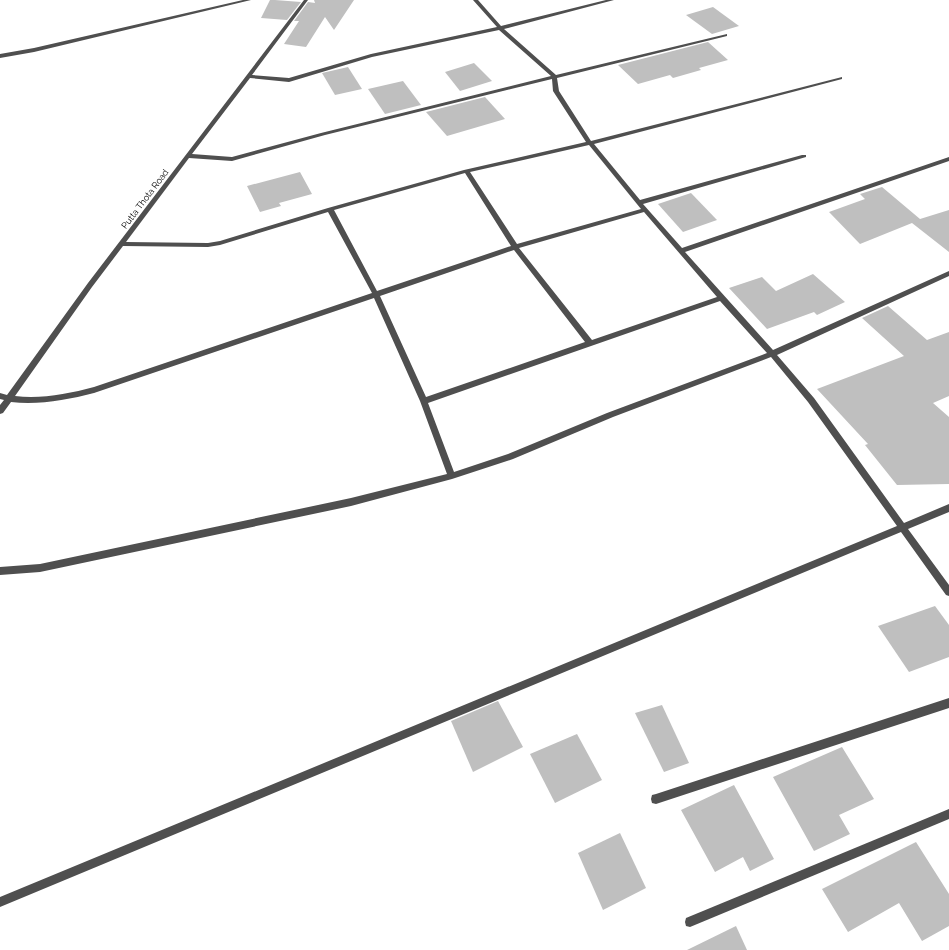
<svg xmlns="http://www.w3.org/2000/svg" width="949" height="950" font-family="Raleway,sans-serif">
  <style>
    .building { fill: #bfbfbf }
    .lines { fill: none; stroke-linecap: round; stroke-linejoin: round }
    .street { fill: #4f4f4f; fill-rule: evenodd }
    .labels { text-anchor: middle; stroke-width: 3.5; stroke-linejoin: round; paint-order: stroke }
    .far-street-label { font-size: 9px; fill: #000; stroke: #fff }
  </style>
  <rect width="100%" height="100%" fill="#fff"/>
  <g class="building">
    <polygon points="270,0 275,0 301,2 287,20 261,18"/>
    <polygon points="314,0 354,0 334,30 325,17 306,47 284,44 299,21 294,21 308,2 315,3"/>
    <polygon points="713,7 739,26 712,34 686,15"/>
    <polygon points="708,42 728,60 699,68 701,70 673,78 670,75 638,84 618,65"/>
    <polygon points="474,63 492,81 460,91 445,72"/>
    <polygon points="348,67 362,89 335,95 322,73"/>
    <polygon points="403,81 421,105 385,114 368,89"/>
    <polygon points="485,97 505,119 447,136 426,112"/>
    <polygon points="300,172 312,194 279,203 281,206 260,212 247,186"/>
    <polygon points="882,187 920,219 949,210 949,252 912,223 860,244 829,212 865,199 860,194"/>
    <polygon points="691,193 717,220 683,232 658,204"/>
    <polygon points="813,274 845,302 817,315 814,312 767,329 729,288 762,277 776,291"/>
    <polygon points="888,306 927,340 949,332 949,396 933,403 949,417 949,484 897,485 865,445 868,444 817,389 904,356 862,318"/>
    <polygon points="935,606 949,625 949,657 909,672 878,626"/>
    <polygon points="498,701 523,747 473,772 451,721"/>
    <polygon points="662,705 689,763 664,772 635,713"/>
    <polygon points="577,734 602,780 555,803 530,754"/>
    <polygon points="842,747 874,799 839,815 850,834 814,851 773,777"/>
    <polygon points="734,785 774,859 750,871 743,857 715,872 681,810"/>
    <polygon points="620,833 646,888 603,910 578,853"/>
    <polygon points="916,842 949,894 949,926 922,941 899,903 848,932 822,889"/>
    <polygon points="736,926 747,950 687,950"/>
  </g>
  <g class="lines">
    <g class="street">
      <polygon points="243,0 251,0 34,52 0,58 0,54 34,48"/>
      <path d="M304,0H308L252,75L289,78L371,54L497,27L473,0H478L501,26L606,0H614L504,29L556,75L727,34V36L557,78L559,91L591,141L842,77V79L594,144L640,200L802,155H806V157L643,204L682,248L949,157V161L685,252L773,350L949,271V276L777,355L814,398L904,523L949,504V512L908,529L949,585V596L946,595L901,532L0,907V897L897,526L808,402L771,357L613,417L513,459L452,479L351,506L40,572L0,575V567L40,564L351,498L447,474L420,401L374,298L94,393C67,400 39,405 11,402L3,413L0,414V405L4,400L0,399V393L7,395L88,283ZM499,30L551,76L321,133L232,157L192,154L250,78L289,82L372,57ZM552,79L553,91L586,142L464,170L328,208L220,241L208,243L126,242L189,158L232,161L325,135ZM589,145L641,209L517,244L470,172ZM465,173L511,246L377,291L334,210ZM328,212L372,293L94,387C68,394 41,399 15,396L92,287L123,246L208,247L220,245ZM644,212L717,297L592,340L519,248ZM514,250L585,342L426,397L380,296ZM720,301L767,353L607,413L508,454L454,472L428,403Z"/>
      <polygon points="949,698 949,708 656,804 652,803 651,799 652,795 656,794"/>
      <polygon points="949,809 949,819 690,927 686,926 685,922 686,918"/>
    </g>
  </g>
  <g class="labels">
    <g class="far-street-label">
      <text transform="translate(145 199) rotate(-53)" y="3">Putta Thota Road</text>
    </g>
  </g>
</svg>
